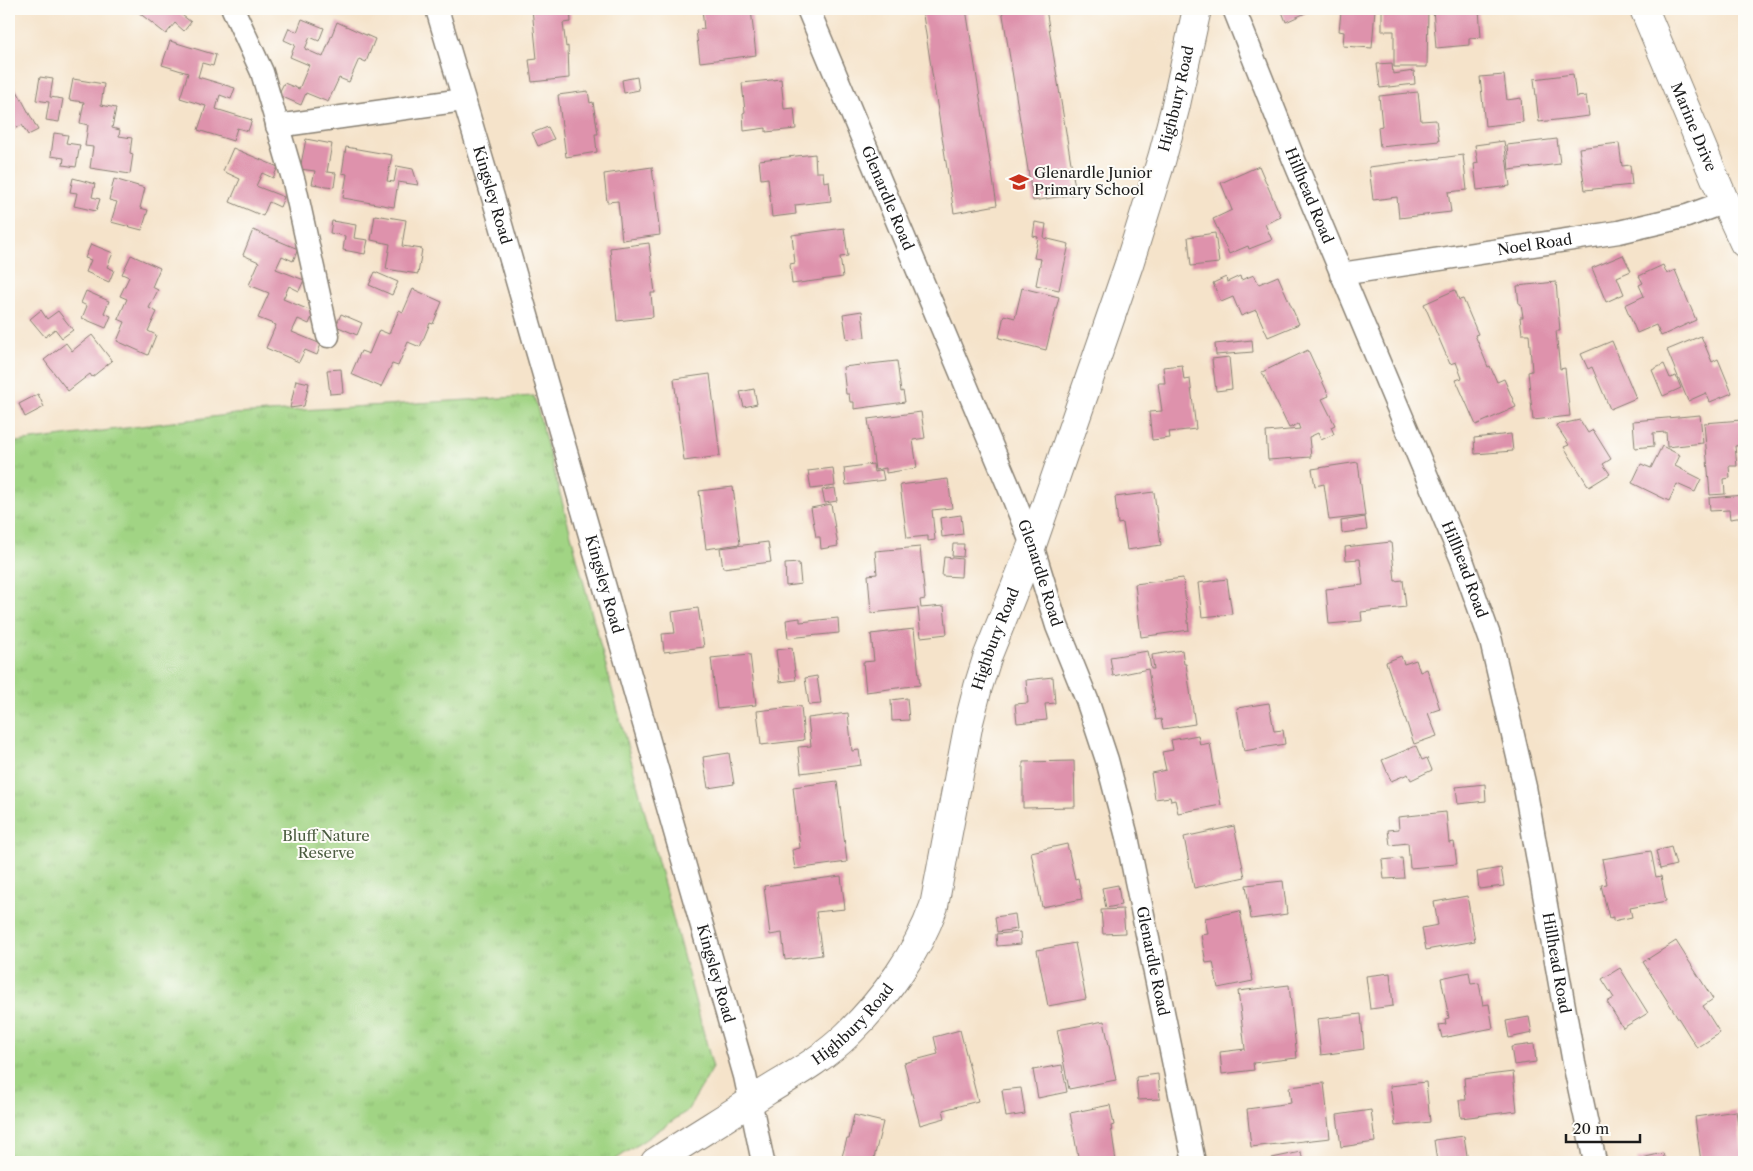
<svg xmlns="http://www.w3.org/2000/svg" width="1753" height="1171" font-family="'Libre Caslon Text',serif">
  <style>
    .park { fill: url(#park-tufts); stroke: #5e7850 }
    .building { fill: #de92ac }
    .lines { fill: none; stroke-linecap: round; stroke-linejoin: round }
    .minor-casing { stroke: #888073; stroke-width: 25 }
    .tertiary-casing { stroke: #888073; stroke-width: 30 }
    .minor { stroke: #fff; stroke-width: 22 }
    .tertiary { stroke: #fff; stroke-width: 28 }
    .labels { text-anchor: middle; stroke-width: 4; stroke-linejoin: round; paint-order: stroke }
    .street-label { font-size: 15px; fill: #1c1c1c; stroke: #fdfcf7 }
    .poi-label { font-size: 15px; fill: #1c1c1c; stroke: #fdfcf7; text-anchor: start }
    .park-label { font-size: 15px; fill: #4b5c40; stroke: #fdfcf7 }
  </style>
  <defs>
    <pattern id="park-tufts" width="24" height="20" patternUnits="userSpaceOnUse" patternTransform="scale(1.25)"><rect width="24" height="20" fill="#a1d484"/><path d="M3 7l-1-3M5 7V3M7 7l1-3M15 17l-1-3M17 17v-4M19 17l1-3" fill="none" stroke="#8ab571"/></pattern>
  </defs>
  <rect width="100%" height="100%" fill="#fdfcf7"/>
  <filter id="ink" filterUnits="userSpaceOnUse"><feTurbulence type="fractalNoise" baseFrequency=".02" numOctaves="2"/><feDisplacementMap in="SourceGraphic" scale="10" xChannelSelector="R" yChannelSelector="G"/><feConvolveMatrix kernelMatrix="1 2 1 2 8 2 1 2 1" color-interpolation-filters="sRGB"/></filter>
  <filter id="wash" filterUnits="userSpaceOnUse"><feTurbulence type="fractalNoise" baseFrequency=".0096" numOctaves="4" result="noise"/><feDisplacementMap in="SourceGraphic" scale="20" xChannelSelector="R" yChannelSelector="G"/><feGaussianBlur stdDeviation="1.12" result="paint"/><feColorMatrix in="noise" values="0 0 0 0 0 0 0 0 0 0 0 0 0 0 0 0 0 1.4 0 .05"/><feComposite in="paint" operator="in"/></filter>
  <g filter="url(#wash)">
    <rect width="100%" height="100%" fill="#f5e3ca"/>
    <polygon class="park" points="534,396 713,1068 687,1111 612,1162 9,1162 9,443 235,414"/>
    <g id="blocks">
      <g class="building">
        <polygon points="141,9 174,9 191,22 184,31 175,23 166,34 138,12"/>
        <polygon points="532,9 570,9 571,22 563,23 566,47 568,46 569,78 532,82 529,60 537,59"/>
        <polygon points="702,9 751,9 756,55 700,62 696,30 704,29"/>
        <polygon points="922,9 966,9 997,205 954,213"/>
        <polygon points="1002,9 1046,9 1076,194 1033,201"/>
        <polygon points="1281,9 1311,9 1312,10 1286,22"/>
        <polygon points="1330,9 1375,9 1372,48 1343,46 1344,32 1339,31 1341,12 1330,11"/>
        <polygon points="1382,9 1428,9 1427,67 1394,67 1394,31 1382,31"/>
        <polygon points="1433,9 1479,9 1481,37 1469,38 1469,45 1436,48"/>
        <polygon points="302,19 324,28 319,41 310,37 305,49 323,57 337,22 375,39 366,62 359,59 349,82 339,78 328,102 306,93 301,105 278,95 284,83 299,89 309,65 290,57 295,45 284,40 289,28 297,32"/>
        <polygon points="170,41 216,55 213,66 202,63 198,77 235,88 231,99 220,95 216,109 252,120 248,131 237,128 233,141 198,130 206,106 180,98 188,73 162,65"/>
        <polygon points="1392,63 1393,74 1414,71 1415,84 1380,88 1377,64"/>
        <polygon points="1573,74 1576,97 1586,96 1589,116 1539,122 1534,79"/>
        <polygon points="1504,75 1507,100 1521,98 1523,122 1485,126 1480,77"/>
        <polygon points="40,77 53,79 50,97 63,99 59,122 46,120 49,102 36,100"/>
        <polygon points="637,77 639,90 624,93 622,80"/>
        <polygon points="73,79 104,84 101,105 116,108 112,128 120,130 119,136 132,138 130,153 133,154 130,174 90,168 93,147 85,146 88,125 80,123 84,102 69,100"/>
        <polygon points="781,79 784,109 794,108 796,129 766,132 766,128 744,131 743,113 745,112 742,83"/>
        <polygon points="15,87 38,130 28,135 22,125 9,132 9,91"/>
        <polygon points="588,91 590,103 593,102 598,134 595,134 597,152 566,157 558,95"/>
        <polygon points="1418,92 1421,121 1436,120 1439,141 1380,147 1378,127 1382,126 1379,96"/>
        <polygon points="548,127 554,139 538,146 532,133"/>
        <polygon points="54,133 68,135 66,143 80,145 76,167 63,165 64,158 51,156"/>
        <polygon points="306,139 332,144 327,172 336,173 334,187 312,184 315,171 300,169"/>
        <polygon points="1557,139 1560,164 1509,170 1507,145"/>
        <polygon points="1504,141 1510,186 1477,190 1474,164 1478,163 1475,145"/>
        <polygon points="1619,143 1622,166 1630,165 1632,185 1585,190 1579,148"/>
        <polygon points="346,147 392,155 387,181 394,182 397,166 413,169 418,185 398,182 394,207 343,198 347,174 342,173"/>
        <polygon points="233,148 278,167 273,178 262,173 256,186 284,197 280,207 269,202 263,216 230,202 240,179 223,171"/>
        <polygon points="815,154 816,172 823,172 824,182 829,181 831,201 795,205 796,214 772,217 768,178 761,179 759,160"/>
        <polygon points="1463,155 1467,190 1448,192 1451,212 1399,218 1397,197 1373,200 1369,167"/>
        <polygon points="1259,166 1281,217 1265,224 1272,240 1249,249 1248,246 1229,254 1213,219 1232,210 1221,183"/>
        <polygon points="652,167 660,235 622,240 618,201 607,202 604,174"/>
        <polygon points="73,178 95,184 92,197 100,199 96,211 74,206 77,193 70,192"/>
        <polygon points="114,179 145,188 140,208 148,210 142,230 111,222 117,202 109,200"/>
        <polygon points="375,215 406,220 402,246 422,249 418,274 386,269 390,244 371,240"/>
        <polygon points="332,221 356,225 354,238 368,240 365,254 343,250 345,236 330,233"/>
        <polygon points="1035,222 1046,224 1044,238 1069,244 1059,290 1036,285 1041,259 1034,258 1038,237 1033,236"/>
        <polygon points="844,228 848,256 840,257 843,277 792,284 790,264 795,263 792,235"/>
        <polygon points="253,230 298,249 293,261 282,256 276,269 304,280 299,291 289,286 283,299 314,312 309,324 298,319 292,332 321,344 317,355 305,350 299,362 266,348 276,325 258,318 269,293 249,285 259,262 243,255"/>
        <polygon points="1215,233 1219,263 1191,266 1188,237"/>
        <polygon points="649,243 655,293 651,293 653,317 617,321 610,248"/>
        <polygon points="91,244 113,253 107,267 114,270 109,282 86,272 91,260 85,258"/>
        <polygon points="131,255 160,268 152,287 158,290 149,308 157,312 148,331 156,335 148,355 117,341 125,322 118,319 127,299 120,296 129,277 122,274"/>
        <polygon points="1623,255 1631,271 1617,277 1624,294 1606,302 1592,268"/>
        <polygon points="1663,265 1667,274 1675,270 1696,320 1661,336 1656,325 1637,333 1625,305 1644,296 1639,285 1643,283 1639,276"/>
        <polygon points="375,272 398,282 392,295 369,285"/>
        <polygon points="1254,275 1259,284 1278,276 1299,324 1268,337 1256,310 1241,316 1233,297 1221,302 1213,283 1226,277 1227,282 1240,276 1241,280"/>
        <polygon points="1556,282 1560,331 1556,331 1560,369 1565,368 1570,416 1533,420 1528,372 1532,371 1529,334 1522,334 1520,317 1523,317 1521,304 1519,304 1517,286"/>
        <polygon points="1022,288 1059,297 1046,350 999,338 1004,315 1015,318"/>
        <polygon points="413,289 442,302 433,324 430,323 420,347 408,342 398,366 392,364 381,387 351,374 361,351 369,354 379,330 389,334 399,310 403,312"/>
        <polygon points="1455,290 1459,300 1463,299 1478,334 1475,335 1488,367 1490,366 1497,382 1504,379 1516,407 1476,425 1456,380 1462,378 1456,362 1450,364 1424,304"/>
        <polygon points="86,291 109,301 104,313 111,316 106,328 82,318 87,306 81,303"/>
        <polygon points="41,310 47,319 58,311 73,330 62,338 55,329 45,337 30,319"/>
        <polygon points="862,311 865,337 847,339 843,314"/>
        <polygon points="341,314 362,323 357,335 336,326"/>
        <polygon points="92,335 112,361 92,377 90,374 68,391 44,360 66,343 72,351"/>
        <polygon points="1701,336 1712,362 1718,359 1732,393 1710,402 1706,393 1688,401 1667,350"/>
        <polygon points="1252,340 1253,352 1216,355 1215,344"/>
        <polygon points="1612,341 1636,398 1610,409 1592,367 1588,369 1581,354"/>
        <polygon points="1308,350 1329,396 1322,399 1335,425 1331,427 1334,434 1321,440 1318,433 1309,437 1311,457 1268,460 1266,432 1300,429 1298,424 1289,428 1262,372"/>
        <polygon points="1229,357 1232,389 1216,391 1212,359"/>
        <polygon points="897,361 901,392 903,391 905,402 854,409 854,402 850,402 849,394 846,394 843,367"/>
        <polygon points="1664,364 1670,378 1676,376 1681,388 1663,396 1652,370"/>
        <polygon points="1182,365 1184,380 1190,379 1196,429 1169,432 1170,438 1152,440 1149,412 1162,411 1158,383 1165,383 1163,367"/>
        <polygon points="341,369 343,393 330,394 327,370"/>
        <polygon points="710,374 720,456 684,461 674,379"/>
        <polygon points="296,380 309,383 304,406 290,408"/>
        <polygon points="754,389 757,404 744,407 740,392"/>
        <polygon points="38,394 44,407 25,417 19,404"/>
        <polygon points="921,412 925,438 913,440 917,468 886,473 886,468 875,470 868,419"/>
        <polygon points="1700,415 1703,443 1667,447 1666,432 1653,433 1654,446 1635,448 1633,421"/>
        <polygon points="1580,420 1588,433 1593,430 1611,459 1603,464 1610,474 1589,487 1564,447 1569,445 1556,425"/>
        <polygon points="1742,420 1744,445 1735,446 1737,466 1729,466 1730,478 1724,479 1725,494 1710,495 1704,423"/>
        <polygon points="1511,434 1513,451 1475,454 1474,438"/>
        <polygon points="1662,446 1680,455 1675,466 1701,479 1695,492 1677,484 1669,501 1632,483 1641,464 1651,468"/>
        <polygon points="1358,462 1365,516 1329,520 1324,484 1315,486 1312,469"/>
        <polygon points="873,464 874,472 882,470 884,480 846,485 844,468"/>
        <polygon points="833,468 835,486 811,489 808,471"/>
        <polygon points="948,479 952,508 932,510 935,540 928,541 928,536 907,538 900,485"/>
        <polygon points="733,487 740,544 706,549 699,491"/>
        <polygon points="835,488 837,501 825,503 822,490"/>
        <polygon points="1154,492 1161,545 1127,550 1123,523 1118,524 1115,497"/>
        <polygon points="1744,495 1744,517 1730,519 1729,510 1710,511 1709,498"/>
        <polygon points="831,504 838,546 821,549 820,537 816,537 811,508"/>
        <polygon points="961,515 963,534 942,537 940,518"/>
        <polygon points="1365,517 1367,530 1342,533 1341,521"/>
        <polygon points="768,542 771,562 723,568 720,548"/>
        <polygon points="1391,542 1395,581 1403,580 1406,607 1361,612 1362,621 1329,624 1326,589 1363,585 1360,559 1346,560 1345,547"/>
        <polygon points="953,544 964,544 963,557 952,556"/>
        <polygon points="920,547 925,599 920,600 921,608 944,606 947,634 921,637 918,608 871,613 868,575 877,574 875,551"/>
        <polygon points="944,557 962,559 961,577 942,576"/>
        <polygon points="799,563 801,584 786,586 785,564"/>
        <polygon points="1183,578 1189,630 1141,637 1135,584"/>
        <polygon points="1227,579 1232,614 1202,617 1198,583"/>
        <polygon points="698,608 704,647 664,652 662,634 675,633 672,612"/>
        <polygon points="800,618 800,622 838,618 839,633 788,638 786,620"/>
        <polygon points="914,629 920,685 866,692 863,662 874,661 871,634"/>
        <polygon points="792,648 796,680 780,682 776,650"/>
        <polygon points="1182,650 1184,664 1186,664 1195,724 1163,729 1161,719 1156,720 1148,669 1113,676 1110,657 1148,651 1151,669 1154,669 1152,655"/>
        <polygon points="750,654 756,705 717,709 711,658"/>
        <polygon points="1401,656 1404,664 1416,660 1420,672 1427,669 1440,709 1428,713 1437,736 1414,744 1386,662"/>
        <polygon points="817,676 821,704 809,705 805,678"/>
        <polygon points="1053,677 1055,703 1045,704 1047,720 1017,723 1015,704 1028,703 1026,680"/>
        <polygon points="907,698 909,720 892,721 891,700"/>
        <polygon points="1269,703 1274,731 1283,730 1285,744 1244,751 1237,708"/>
        <polygon points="801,706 804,740 761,745 757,711"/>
        <polygon points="848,713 852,751 859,750 861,765 801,773 798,747 811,746 808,718"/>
        <polygon points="1198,735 1200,745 1210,743 1221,805 1178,813 1175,800 1171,801 1170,797 1155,799 1151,773 1166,770 1162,752 1173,750 1171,740"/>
        <polygon points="1416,746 1422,760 1427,758 1432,770 1411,780 1408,774 1391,781 1382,760"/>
        <polygon points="729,753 734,784 708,788 703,757"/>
        <polygon points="1074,761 1075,807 1023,808 1023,762"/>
        <polygon points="837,781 847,862 795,869 792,850 800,848 793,787"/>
        <polygon points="1485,784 1486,801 1458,804 1456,787"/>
        <polygon points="1446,812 1449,843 1454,842 1457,864 1410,868 1408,843 1390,845 1388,830 1399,829 1398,817"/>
        <polygon points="1234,826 1245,877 1194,888 1184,837"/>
        <polygon points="1067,844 1075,879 1078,878 1082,899 1042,907 1031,852"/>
        <polygon points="1671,847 1676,865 1660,869 1656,851"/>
        <polygon points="1651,851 1656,877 1661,876 1666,901 1630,908 1632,917 1613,921 1613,917 1609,918 1601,885 1607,884 1602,859"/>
        <polygon points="1402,858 1404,878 1384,879 1382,860"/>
        <polygon points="1501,868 1504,886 1479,889 1477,872"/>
        <polygon points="841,876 845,909 816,912 822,955 785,960 782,933 770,935 764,886"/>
        <polygon points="1283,881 1287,914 1251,919 1246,885"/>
        <polygon points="1118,885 1121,905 1106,908 1102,888"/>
        <polygon points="1467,896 1475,941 1426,950 1422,928 1438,925 1434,902"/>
        <polygon points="1123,909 1125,933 1103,934 1101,910"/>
        <polygon points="1240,911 1253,981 1218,988 1213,962 1206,963 1201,935 1208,934 1205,918"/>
        <polygon points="1015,914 1017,929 997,932 995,917"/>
        <polygon points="1020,932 1021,944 997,946 996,934"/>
        <polygon points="1676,941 1713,999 1703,1006 1720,1033 1697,1048 1643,962"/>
        <polygon points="1075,943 1086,999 1048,1006 1037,950"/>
        <polygon points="1620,968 1648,1013 1623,1028 1607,1002 1614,998 1602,979"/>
        <polygon points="1469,972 1471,984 1479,983 1483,1005 1489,1004 1493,1028 1442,1038 1439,1025 1446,1024 1445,1019 1449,1018 1441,978"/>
        <polygon points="1390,973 1393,1006 1370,1009 1366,976"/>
        <polygon points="1289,985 1297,1058 1253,1063 1254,1070 1222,1074 1220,1052 1245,1049 1238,991"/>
        <polygon points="1361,1014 1364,1049 1321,1055 1317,1019"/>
        <polygon points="1529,1017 1532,1033 1509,1038 1506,1021"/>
        <polygon points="1104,1021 1116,1080 1069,1089 1057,1030"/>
        <polygon points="960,1030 978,1101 943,1110 945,1118 920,1125 904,1063 938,1054 934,1037"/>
        <polygon points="1534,1044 1536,1062 1514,1065 1511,1047"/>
        <polygon points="1062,1065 1067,1092 1038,1098 1033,1070"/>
        <polygon points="1513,1072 1517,1111 1461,1118 1459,1100 1466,1100 1464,1078"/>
        <polygon points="1158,1074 1160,1099 1138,1100 1136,1077"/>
        <polygon points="1426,1082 1430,1122 1395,1126 1390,1086"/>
        <polygon points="1324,1083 1330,1138 1251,1147 1247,1109 1291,1103 1289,1087"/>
        <polygon points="1021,1088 1025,1114 1006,1117 1002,1090"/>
        <polygon points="1110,1105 1114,1125 1111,1126 1116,1162 1079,1162 1070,1113"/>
        <polygon points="1371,1110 1375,1142 1341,1147 1337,1115"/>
        <polygon points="1736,1111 1744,1162 1701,1162 1695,1117"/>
        <polygon points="854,1115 883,1122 873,1162 844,1162 844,1161 841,1160 847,1139 849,1139"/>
        <polygon points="1464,1136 1468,1162 1437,1162 1434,1140"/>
        <polygon points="1301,1152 1303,1162 1273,1162 1272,1158"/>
        <polygon points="1663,1153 1665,1162 1638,1162 1637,1159"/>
      </g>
    </g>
  </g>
  <g filter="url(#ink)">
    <use href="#blocks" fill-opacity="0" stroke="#888073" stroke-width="1"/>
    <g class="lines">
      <defs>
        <g id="minor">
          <polyline points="233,9 262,72 294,182 328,336"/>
          <path id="s1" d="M437,9L495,204L745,1076L763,1162"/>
          <path id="s2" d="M808,9L1011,492L1032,545L1057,626L1087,700L1107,760L1127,837L1194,1162"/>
          <path id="s3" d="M1234,9L1294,160L1462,560L1491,641L1525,787L1574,1063L1595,1162"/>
          <polyline points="277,126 463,100"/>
          <path id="s4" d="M1341,274L1619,232L1687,216L1725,202"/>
        </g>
        <g id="tertiary">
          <path id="s5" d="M1644,9L1725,202L1744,243"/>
          <path id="s6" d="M655,1162C692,1138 730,1115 767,1091C795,1074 825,1057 848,1034C884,999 917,954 934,906L969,722L978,687L988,655L1032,545L1129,264L1162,158L1175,109L1197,9"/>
        </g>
      </defs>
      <use href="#minor" class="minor-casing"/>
      <use href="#tertiary" class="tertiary-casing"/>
      <use href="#minor" class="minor"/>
      <use href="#tertiary" class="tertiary"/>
    </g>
  </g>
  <defs>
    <symbol id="school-bare" viewBox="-9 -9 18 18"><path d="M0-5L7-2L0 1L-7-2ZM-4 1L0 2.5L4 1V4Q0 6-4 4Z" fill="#c8321e" stroke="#fdfcf7" stroke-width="2.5" paint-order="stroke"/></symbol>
  </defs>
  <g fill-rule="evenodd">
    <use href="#school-bare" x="1005" y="168" width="28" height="28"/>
  </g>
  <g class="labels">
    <g class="street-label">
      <text dy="5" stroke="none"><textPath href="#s6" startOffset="1232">Highbury Road</textPath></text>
      <text dy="5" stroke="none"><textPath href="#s5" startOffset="128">Marine Drive</textPath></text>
      <text dy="5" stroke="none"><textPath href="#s1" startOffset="194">Kingsley Road</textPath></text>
      <text dy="5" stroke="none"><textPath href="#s3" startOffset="201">Hillhead Road</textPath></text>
      <text dy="5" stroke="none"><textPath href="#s2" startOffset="205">Glenardle Road</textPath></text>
      <text dy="5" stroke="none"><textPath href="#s4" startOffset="196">Noel Road</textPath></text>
      <text dy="5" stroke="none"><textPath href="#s3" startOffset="606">Hillhead Road</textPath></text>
      <text dy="5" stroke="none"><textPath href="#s2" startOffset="610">Glenardle Road</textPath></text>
      <text dy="5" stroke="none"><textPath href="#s1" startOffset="599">Kingsley Road</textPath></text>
      <text dy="5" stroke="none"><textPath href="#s6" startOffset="662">Highbury Road</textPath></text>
      <text dy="5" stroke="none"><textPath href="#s2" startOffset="1015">Glenardle Road</textPath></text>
      <text dy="5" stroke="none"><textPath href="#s3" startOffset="1011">Hillhead Road</textPath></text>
      <text dy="5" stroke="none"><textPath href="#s1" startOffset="1004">Kingsley Road</textPath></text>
      <text dy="5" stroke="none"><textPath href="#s6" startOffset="242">Highbury Road</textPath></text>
    </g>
    <g class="poi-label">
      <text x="1034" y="178">Glenardle Junior<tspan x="1034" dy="17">Primary School</tspan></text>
    </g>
    <g class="park-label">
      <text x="326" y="841">Bluff Nature<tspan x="326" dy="17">Reserve</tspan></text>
    </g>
  </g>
  <rect width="1753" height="1171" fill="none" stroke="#fdfcf7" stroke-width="30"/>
  <path d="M1566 1134v8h74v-8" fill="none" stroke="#1c1c1c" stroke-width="2.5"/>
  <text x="1573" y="1134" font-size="15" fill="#1c1c1c" stroke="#fdfcf7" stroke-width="4" paint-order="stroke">20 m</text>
</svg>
